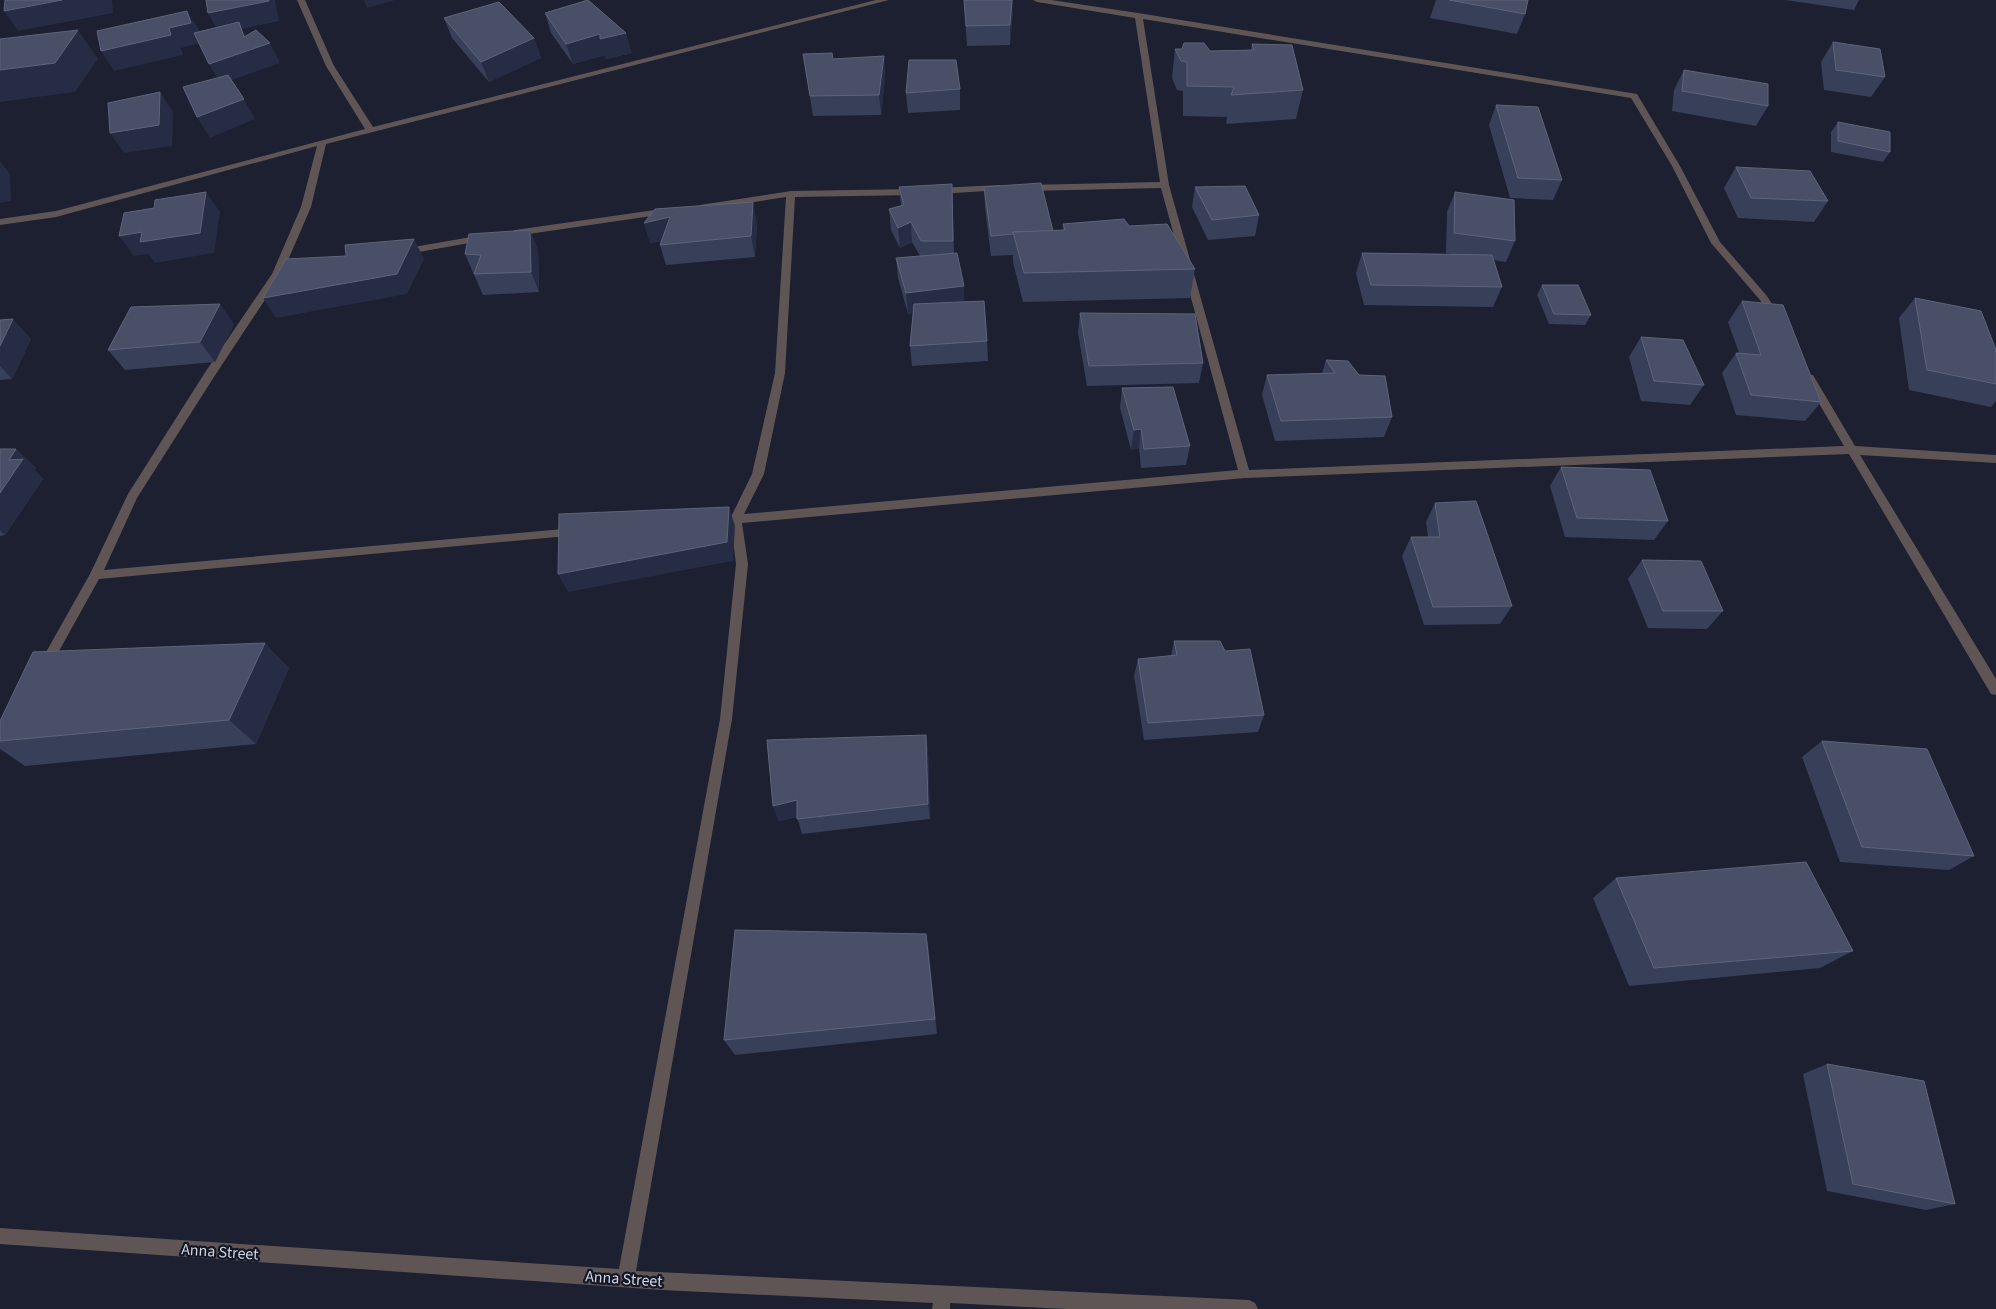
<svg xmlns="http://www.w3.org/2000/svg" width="1996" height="1309" font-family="'Source Sans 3',sans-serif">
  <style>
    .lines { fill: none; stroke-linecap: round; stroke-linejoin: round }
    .street { fill: #605555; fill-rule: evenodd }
    .wall { fill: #383f59 }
    .shaded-wall { fill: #262c43 }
    .building { fill: #494f67; stroke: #5e647a }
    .labels { text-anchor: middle; stroke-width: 4.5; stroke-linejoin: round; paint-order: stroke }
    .near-street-label { font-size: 16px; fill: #d0d4df; stroke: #131727 }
  </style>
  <rect width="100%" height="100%" fill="#1c2031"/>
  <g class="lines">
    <g class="street">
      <polygon points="297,0 305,0 334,66 373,127 876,0 889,0 326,144 311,207 282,274 212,380 137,498 104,570 574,528 578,529 580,532 578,535 99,579 49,669 45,670 41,669 39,665 41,661 90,574 128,494 204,374 272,274 301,207 317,146 56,217 0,225 0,219 56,211 365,129 326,66"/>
      <polygon points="1033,0 1051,0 1138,13 1637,94 1680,166 1720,242 1767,296 1780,317 1779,319 1771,319 1760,300 1711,243 1672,166 1631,98 1143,19 1169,185 1249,470 1844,446 1804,378 1805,375 1813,375 1855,446 1996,455 1996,463 1860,455 1996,679 1996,695 1991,694 1849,454 1245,478 742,523 748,564 732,719 636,1271 1249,1300 1255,1303 1258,1309 1067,1309 950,1303 950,1309 932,1309 933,1303 662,1290 0,1244 0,1228 619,1269 720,719 736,564 731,524 716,525 710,521 716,517 732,515 752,474 775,373 786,197 703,210 700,209 700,205 791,191 915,189 920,192 915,195 795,197 785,373 764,474 744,514 1238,470 1161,188 1027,191 1022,188 1027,185 1160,182 1135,18 1037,2"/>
      <polygon points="1000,185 1005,188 1003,190 937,194 932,191 937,188"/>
      <polygon points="669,208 674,211 672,213 515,236 510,233 515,230"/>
      <polygon points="483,235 488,238 486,240 402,255 397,252 402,249"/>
    </g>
  </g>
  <g class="wall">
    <polygon points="964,0 1013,10 1010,45 967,46"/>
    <polygon points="1436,0 1528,0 1525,14 1517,34 1430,18"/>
    <polygon points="1785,0 1859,0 1854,10"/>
    <polygon points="545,13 632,53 606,59 605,55 573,64 551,33"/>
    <polygon points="444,18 534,38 541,58 489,82 452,38"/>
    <polygon points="1833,42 1885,77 1871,97 1824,90 1821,62"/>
    <polygon points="1252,44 1303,90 1296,119 1226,124 1227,117 1183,116 1183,91 1177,90 1172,78 1175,49 1210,51 1251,50"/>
    <polygon points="803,54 833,59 884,56 885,77 881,115 813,116"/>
    <polygon points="1684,70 1768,106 1756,126 1672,111 1674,90"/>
    <polygon points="960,89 960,110 908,113 906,93"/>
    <polygon points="1496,105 1562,180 1553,200 1510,198 1489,125"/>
    <polygon points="1838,122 1890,152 1883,162 1831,152 1831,132"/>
    <polygon points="1736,167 1828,201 1814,222 1738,218 1724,188"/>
    <polygon points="952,184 954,254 964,302 987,341 988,361 912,366 910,346 913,313 908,314 898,278 896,258 920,256 912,242 900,248 891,230 889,209 901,206 899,187"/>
    <polygon points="984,187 1053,231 1063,230 1063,224 1129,226 1195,269 1190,298 1023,302 1013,262 1013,255 991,256 985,208"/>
    <polygon points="1195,187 1259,215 1255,236 1208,240 1192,207"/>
    <polygon points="1455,192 1515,241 1506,262 1493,260 1502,287 1493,307 1364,305 1356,273 1362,253 1451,254 1446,253 1447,212"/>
    <polygon points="757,222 755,257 666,265 660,245 662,241 650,243 644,223"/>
    <polygon points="530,230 538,251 539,292 483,295 465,254"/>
    <polygon points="1542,285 1591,315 1585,325 1549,324 1537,295"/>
    <polygon points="1915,298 1996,350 1996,401 1991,407 1909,390 1899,318"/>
    <polygon points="1742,301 1821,402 1805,421 1736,415 1722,373 1736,353 1739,353 1728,322"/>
    <polygon points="1080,313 1203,363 1199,383 1087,386 1078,333"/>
    <polygon points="0,320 31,339 12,379 0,380"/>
    <polygon points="234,324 215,362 125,370 108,350"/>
    <polygon points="1641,337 1704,385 1690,405 1641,401 1629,357"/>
    <polygon points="1326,360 1392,417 1384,437 1275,441 1262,395 1267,375 1322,373"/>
    <polygon points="1122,388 1190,446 1186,465 1141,468 1139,448 1131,450 1120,408"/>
    <polygon points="0,449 16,449 36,468 34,470 43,479 5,535 0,536"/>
    <polygon points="1561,467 1668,521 1654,540 1565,537 1550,486"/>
    <polygon points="1435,503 1512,606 1500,624 1424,625 1402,556 1411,537 1428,537 1426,522"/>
    <polygon points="1642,560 1723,611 1707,629 1648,628 1628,579"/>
    <polygon points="1174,641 1225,651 1264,715 1258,732 1144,740 1134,676 1138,659 1171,656"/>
    <polygon points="289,668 256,744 25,766 0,749 0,721"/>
    <polygon points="926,735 928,751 930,819 802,834 797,817 779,821 773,806"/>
    <polygon points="1822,741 1974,856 1949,870 1840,862 1802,757"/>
    <polygon points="1616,878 1853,951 1820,968 1629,986 1593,898"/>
    <polygon points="926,934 929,952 937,1034 735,1055 724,1040"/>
    <polygon points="1827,1064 1955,1204 1926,1210 1827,1191 1803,1074"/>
  </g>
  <g class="shaded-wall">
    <polygon points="62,0 112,0 113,13 18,31 4,11"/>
    <polygon points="269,0 275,0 279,21 242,29 250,42 270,43 280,63 221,84 209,64 219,33 208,13"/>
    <polygon points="364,0 395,0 367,8"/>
    <polygon points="1012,0 1013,0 1013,10 1010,45 1010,25"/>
    <polygon points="187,11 199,30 202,43 181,48 183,55 114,71 101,51 169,28"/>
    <polygon points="78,30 98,59 75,92 0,102 0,70"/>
    <polygon points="626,33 632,53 606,59 605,55 573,64 566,44 600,34"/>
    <polygon points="534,38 541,58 489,82 481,62"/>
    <polygon points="884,56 885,77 881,115 879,95"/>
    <polygon points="160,92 173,112 172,146 124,153 110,133"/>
    <polygon points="244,99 255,119 210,138 197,117"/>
    <polygon points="0,161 10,174 11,201 0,203"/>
    <polygon points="206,192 220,212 214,253 155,263 148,254 134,256 119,236"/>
    <polygon points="753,202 757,222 755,257 751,236"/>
    <polygon points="670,217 675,238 650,243 644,223"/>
    <polygon points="911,222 912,242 900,248 898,228"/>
    <polygon points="530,230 538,251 539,292 531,272"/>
    <polygon points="414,239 424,259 407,294 276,318 263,298"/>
    <polygon points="964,286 964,306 908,314 906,293"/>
    <polygon points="220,304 234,324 215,362 200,342"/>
    <polygon points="13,319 31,339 12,379 0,366 0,346"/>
    <polygon points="1141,429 1139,448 1131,450 1134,430"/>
    <polygon points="16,449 36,468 34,470 43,479 5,535 0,531 0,493 9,460"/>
    <polygon points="729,507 735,526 733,561 568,592 558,574"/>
    <polygon points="265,643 289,668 256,744 229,720"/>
    <polygon points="926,735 928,751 930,819 928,804"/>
    <polygon points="797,800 802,816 779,821 773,806"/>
    <polygon points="926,934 929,952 937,1034 935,1019"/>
  </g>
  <g class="building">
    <polygon points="5,0 62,0 4,11"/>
    <polygon points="206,0 269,0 269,1 208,13"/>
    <polygon points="588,0 626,33 600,39 600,34 566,44 545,13"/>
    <polygon points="964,0 1012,0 1010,25 966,26"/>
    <polygon points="1449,0 1528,0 1525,14"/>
    <polygon points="499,2 534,38 481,62 444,18"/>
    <polygon points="187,11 191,23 169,28 171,35 101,51 97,31"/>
    <polygon points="239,22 244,37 256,30 270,43 209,64 194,33"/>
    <polygon points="78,30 55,63 0,70 0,39"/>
    <polygon points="1833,42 1880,49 1885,77 1836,70"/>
    <polygon points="1184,43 1204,43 1210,51 1254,50 1252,44 1292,45 1303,90 1231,95 1234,87 1187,86 1187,62 1181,61 1175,49 1182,49"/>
    <polygon points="832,53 833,59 884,56 879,95 810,96 803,54"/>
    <polygon points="909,60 956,60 960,89 906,93"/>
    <polygon points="1684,70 1768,84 1768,106 1682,91"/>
    <polygon points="228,75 244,99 197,117 183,87"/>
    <polygon points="160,92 159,125 110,133 108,103"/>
    <polygon points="1496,105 1538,107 1562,180 1518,178"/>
    <polygon points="1838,122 1890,132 1890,152 1838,141"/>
    <polygon points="1736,167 1810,171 1828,201 1751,198"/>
    <polygon points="1041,183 1053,231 1013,232 1013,234 991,236 984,187"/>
    <polygon points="952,184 953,241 921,241 911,222 898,228 889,209 904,205 899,187"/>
    <polygon points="1245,186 1259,215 1212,220 1195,187"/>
    <polygon points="206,192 200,233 140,242 142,232 119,236 124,213 154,208 155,200"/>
    <polygon points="1455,192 1514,200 1515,241 1454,233"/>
    <polygon points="753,202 751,236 660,245 670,217 644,223 655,209"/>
    <polygon points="1124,219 1129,226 1167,224 1195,269 1024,273 1013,232 1065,230 1063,224"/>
    <polygon points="530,230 531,272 474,274 481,255 465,254 469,234"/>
    <polygon points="414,239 397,274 263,298 286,259 346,256 345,245"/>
    <polygon points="957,253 964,286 906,293 896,258"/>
    <polygon points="1362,253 1492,255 1502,287 1371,285"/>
    <polygon points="1542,285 1578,285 1591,315 1554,314"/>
    <polygon points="1915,298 1981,311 1996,350 1996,384 1927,370"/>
    <polygon points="984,301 987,341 910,346 914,304"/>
    <polygon points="1742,301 1783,305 1821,402 1751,395 1736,353 1761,355"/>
    <polygon points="220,304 200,342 108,350 131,307"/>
    <polygon points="1080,313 1195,314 1203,363 1089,366"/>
    <polygon points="13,319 0,346 0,320"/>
    <polygon points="1641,337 1683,340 1704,385 1654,381"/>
    <polygon points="1326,360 1348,361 1359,375 1385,376 1392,417 1281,421 1267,375 1335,373"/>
    <polygon points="1173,387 1190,446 1144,449 1141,429 1134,430 1122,388"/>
    <polygon points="0,449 16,449 9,460 23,459 0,493"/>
    <polygon points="1561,467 1650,470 1668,521 1577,518"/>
    <polygon points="1476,501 1512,606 1433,607 1411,537 1440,537 1435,503"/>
    <polygon points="729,507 727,542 558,574 559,514"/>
    <polygon points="1642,560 1701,561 1723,611 1663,611"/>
    <polygon points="1174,641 1220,641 1225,651 1250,649 1264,715 1148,723 1138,659 1177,655"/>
    <polygon points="265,643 229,720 0,741 0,721 33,652"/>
    <polygon points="926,735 928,804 797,819 797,800 773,806 767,740"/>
    <polygon points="1822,741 1927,749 1974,856 1862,847"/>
    <polygon points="1806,862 1853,951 1654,968 1616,878"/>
    <polygon points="735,930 926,934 935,1019 724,1040"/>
    <polygon points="1827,1064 1924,1081 1955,1204 1853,1184"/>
  </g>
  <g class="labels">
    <g class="near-street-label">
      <text transform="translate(220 1251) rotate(4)" y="6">Anna Street</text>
      <text transform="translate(624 1278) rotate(4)" y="6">Anna Street</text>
    </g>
  </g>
</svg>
